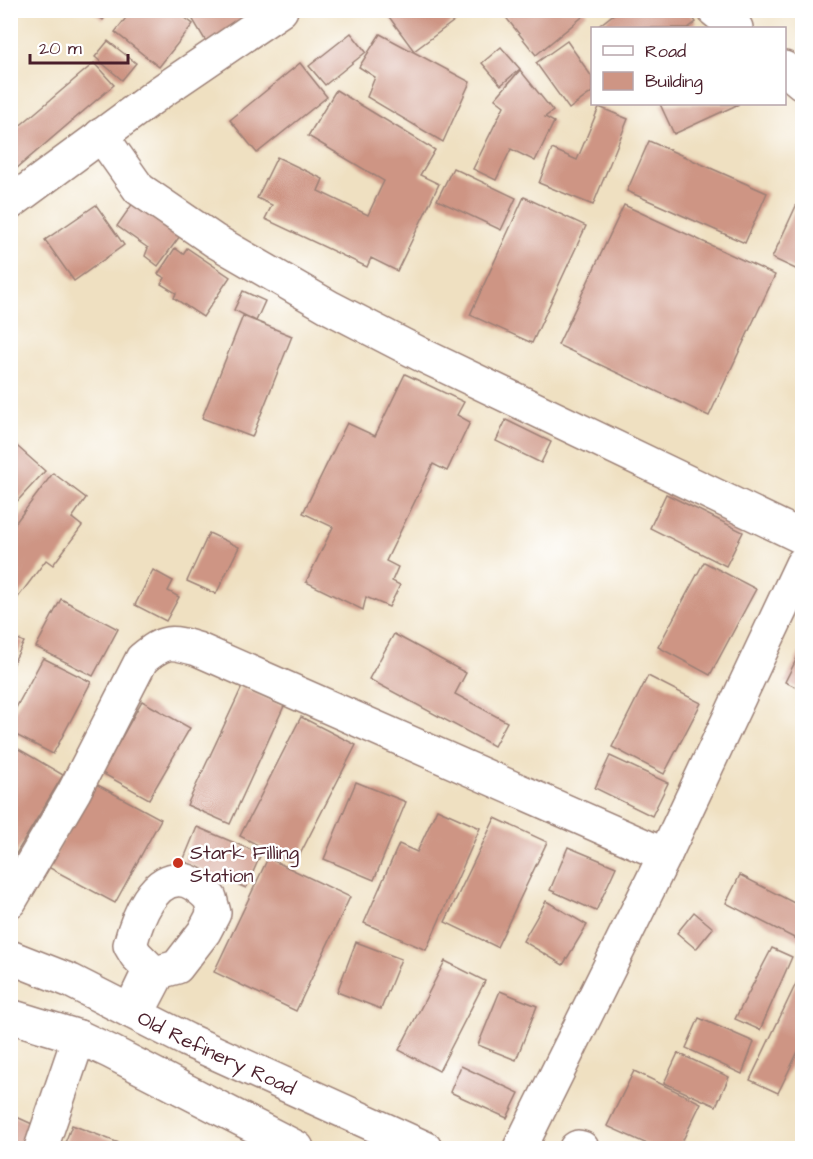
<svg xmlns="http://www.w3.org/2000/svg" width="813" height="1159" font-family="'Architects Daughter',sans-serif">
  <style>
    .building { fill: #ce9584 }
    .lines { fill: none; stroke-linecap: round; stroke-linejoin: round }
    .minor-casing { stroke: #9c8076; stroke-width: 36 }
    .major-casing { stroke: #9c8076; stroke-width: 36 }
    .minor { stroke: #fff; stroke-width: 33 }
    .major { stroke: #fff; stroke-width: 33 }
    .poi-dot { fill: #c8321e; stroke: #fff; stroke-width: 2 }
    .labels { text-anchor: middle; stroke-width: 5; stroke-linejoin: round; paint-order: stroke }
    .poi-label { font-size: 20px; fill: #4a1f2b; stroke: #fff; text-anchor: start }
    .street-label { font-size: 20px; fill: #4a1f2b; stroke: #fff }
  </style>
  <rect width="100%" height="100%" fill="#fff"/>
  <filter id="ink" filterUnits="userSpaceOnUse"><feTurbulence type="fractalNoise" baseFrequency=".0167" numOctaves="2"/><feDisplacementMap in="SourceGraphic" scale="12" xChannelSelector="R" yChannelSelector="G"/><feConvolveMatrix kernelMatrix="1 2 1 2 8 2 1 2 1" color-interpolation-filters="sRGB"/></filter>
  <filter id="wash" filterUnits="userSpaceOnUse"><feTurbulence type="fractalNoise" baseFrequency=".008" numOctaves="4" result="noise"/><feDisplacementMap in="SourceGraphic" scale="24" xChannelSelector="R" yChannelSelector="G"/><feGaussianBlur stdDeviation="1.35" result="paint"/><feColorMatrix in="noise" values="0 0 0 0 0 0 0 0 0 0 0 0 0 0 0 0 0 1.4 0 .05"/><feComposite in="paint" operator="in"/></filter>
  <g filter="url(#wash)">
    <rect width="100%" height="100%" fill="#efe0c1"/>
    <g id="blocks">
      <g class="building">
        <polygon points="91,10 110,10 103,20"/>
        <polygon points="132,10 175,10 193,24 159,67 115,32"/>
        <polygon points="193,10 261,10 208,45 189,13"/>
        <polygon points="384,10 465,10 466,12 414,51"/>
        <polygon points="500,10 585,10 587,13 536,55"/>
        <polygon points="619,10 687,10 696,22 688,28 596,28"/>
        <polygon points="351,33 366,52 325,85 309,66"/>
        <polygon points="380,34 470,82 443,142 367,97 375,77 359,67"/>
        <polygon points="108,41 136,63 122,80 95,57"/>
        <polygon points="567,41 592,77 592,92 569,109 536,63"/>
        <polygon points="501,47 520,69 501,85 482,63"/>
        <polygon points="94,63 114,85 10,174 10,134"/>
        <polygon points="300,63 327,97 257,153 230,120"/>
        <polygon points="520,70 553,111 545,117 554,122 535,161 511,149 496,180 473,169 504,106 495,99"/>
        <polygon points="336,90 435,150 420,175 439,184 397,271 371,258 367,267 265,219 272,205 257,198 277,157 323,179 318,191 368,215 384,181 308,136"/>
        <polygon points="660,104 739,104 674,134"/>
        <polygon points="599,107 628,119 593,205 539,183 552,149 577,160"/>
        <polygon points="649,141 767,193 745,243 627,191"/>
        <polygon points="453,168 516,198 501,230 437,200"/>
        <polygon points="802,193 802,272 772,258"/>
        <polygon points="524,197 586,226 532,343 470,315"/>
        <polygon points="133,203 180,236 158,266 145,256 148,248 117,226"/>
        <polygon points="96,205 124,245 74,281 45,240"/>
        <polygon points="624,205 775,275 709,416 558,345"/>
        <polygon points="175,248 183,254 187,248 230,277 203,317 174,298 176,293 161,284 165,278 158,274"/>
        <polygon points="243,291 265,301 256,321 234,310"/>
        <polygon points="243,316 292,336 252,437 202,418"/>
        <polygon points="405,374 464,402 457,415 470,422 447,471 433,464 386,561 398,567 392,581 400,585 389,607 366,597 363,610 306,582 333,527 303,513 347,423 375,436"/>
        <polygon points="506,420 551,442 541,463 496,441"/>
        <polygon points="10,440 45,471 10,509"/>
        <polygon points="53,473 86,498 72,518 82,526 53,565 46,560 10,608 10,530"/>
        <polygon points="666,494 743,532 726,566 650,528"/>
        <polygon points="209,533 239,547 216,594 187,581"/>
        <polygon points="704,562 756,589 710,675 658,647"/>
        <polygon points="153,570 173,581 168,591 179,597 166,621 135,605"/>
        <polygon points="61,599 118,629 93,676 36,647"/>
        <polygon points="394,634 466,673 455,694 507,722 494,746 369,679"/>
        <polygon points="10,635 24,642 10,669"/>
        <polygon points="802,648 802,690 785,682"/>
        <polygon points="43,658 91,682 53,754 10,732 10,719"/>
        <polygon points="648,676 701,703 664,774 612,747"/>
        <polygon points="242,687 284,706 230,824 187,805"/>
        <polygon points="142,701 190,728 149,799 102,773"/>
        <polygon points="301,717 356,745 295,864 240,836"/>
        <polygon points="10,744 63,775 10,864"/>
        <polygon points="610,756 668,783 652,816 595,788"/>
        <polygon points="356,782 406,802 374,880 324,859"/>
        <polygon points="94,783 161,819 115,903 48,867"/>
        <polygon points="437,809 480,828 426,950 364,923 399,844 417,852"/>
        <polygon points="495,818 547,842 497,947 445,922"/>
        <polygon points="197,827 261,854 246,888 183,861"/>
        <polygon points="568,847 616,867 596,911 550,890"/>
        <polygon points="268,858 350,897 296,1011 214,972"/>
        <polygon points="740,875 802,907 802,942 726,903"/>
        <polygon points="546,901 587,925 563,965 523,941"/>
        <polygon points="694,912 713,928 696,949 677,933"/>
        <polygon points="356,942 401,959 381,1009 337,992"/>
        <polygon points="772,948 792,957 760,1030 735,1019"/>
        <polygon points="445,961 485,981 439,1071 399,1050"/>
        <polygon points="802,971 802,1043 778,1093 750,1080"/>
        <polygon points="500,991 537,1006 516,1060 478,1045"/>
        <polygon points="699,1018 754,1042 742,1074 686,1048"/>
        <polygon points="678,1053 729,1077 716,1106 664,1083"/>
        <polygon points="461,1066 519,1093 507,1118 450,1092"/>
        <polygon points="634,1071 701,1103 679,1148 656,1148 607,1126"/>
        <polygon points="10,1114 41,1128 34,1148 10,1148"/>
        <polygon points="72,1125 132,1148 63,1148"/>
      </g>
    </g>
  </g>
  <g filter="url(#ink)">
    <use href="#blocks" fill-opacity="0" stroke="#9c8076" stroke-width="1.5"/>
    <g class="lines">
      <defs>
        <g id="minor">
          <polyline points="714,10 736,28"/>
          <polyline points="784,68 802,83"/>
          <polyline points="101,135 139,189 215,241 331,308 420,354 802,537"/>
          <polyline points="10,203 159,93 281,10"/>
          <path d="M10,901L74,792L142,659C165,640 170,641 197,649L665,855"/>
          <path d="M130,1011L150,969L136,955L130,945C136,922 154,870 187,881C196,884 204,892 210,898L214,913L204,932L177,967L159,972L137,1014"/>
          <polyline points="41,1148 79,1037"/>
          <polyline points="520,1148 665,855 802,564"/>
          <polyline points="576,1148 578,1147 582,1148"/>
        </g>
        <g id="major">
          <path id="s1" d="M10,957L71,981L187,1040L425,1148"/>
          <polyline points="10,1016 79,1037 111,1052 297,1148"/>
        </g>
      </defs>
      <use href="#minor" class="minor-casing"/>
      <use href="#major" class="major-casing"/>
      <use href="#minor" class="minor"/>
      <use href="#major" class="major"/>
    </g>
  </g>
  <circle class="poi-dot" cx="178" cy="863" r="6"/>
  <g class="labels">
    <g class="poi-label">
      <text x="190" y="859">Stark Filling<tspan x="190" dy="23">Station</tspan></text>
    </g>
    <g class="street-label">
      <text dy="7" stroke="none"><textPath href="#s1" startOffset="228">Old Refinery Road</textPath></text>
    </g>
  </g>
  <rect width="813" height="1159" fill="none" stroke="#fff" stroke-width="36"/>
  <rect x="591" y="27" width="195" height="78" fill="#ffffff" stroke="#b7a5aa" stroke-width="1.5"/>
  <rect x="603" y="46" width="30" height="9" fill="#ffffff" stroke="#b7a5aa" stroke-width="1.5"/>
  <text x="645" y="57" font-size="18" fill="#4a1f2b">Road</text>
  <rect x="603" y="72" width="30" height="18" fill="#ce9584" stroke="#b7a5aa" stroke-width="1.5"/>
  <text x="645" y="87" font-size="18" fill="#4a1f2b">Building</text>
  <path d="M30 54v9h98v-9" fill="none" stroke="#4a1f2b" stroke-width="3"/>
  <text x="39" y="54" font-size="18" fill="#4a1f2b" stroke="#ffffff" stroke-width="4.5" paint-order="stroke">20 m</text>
</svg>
